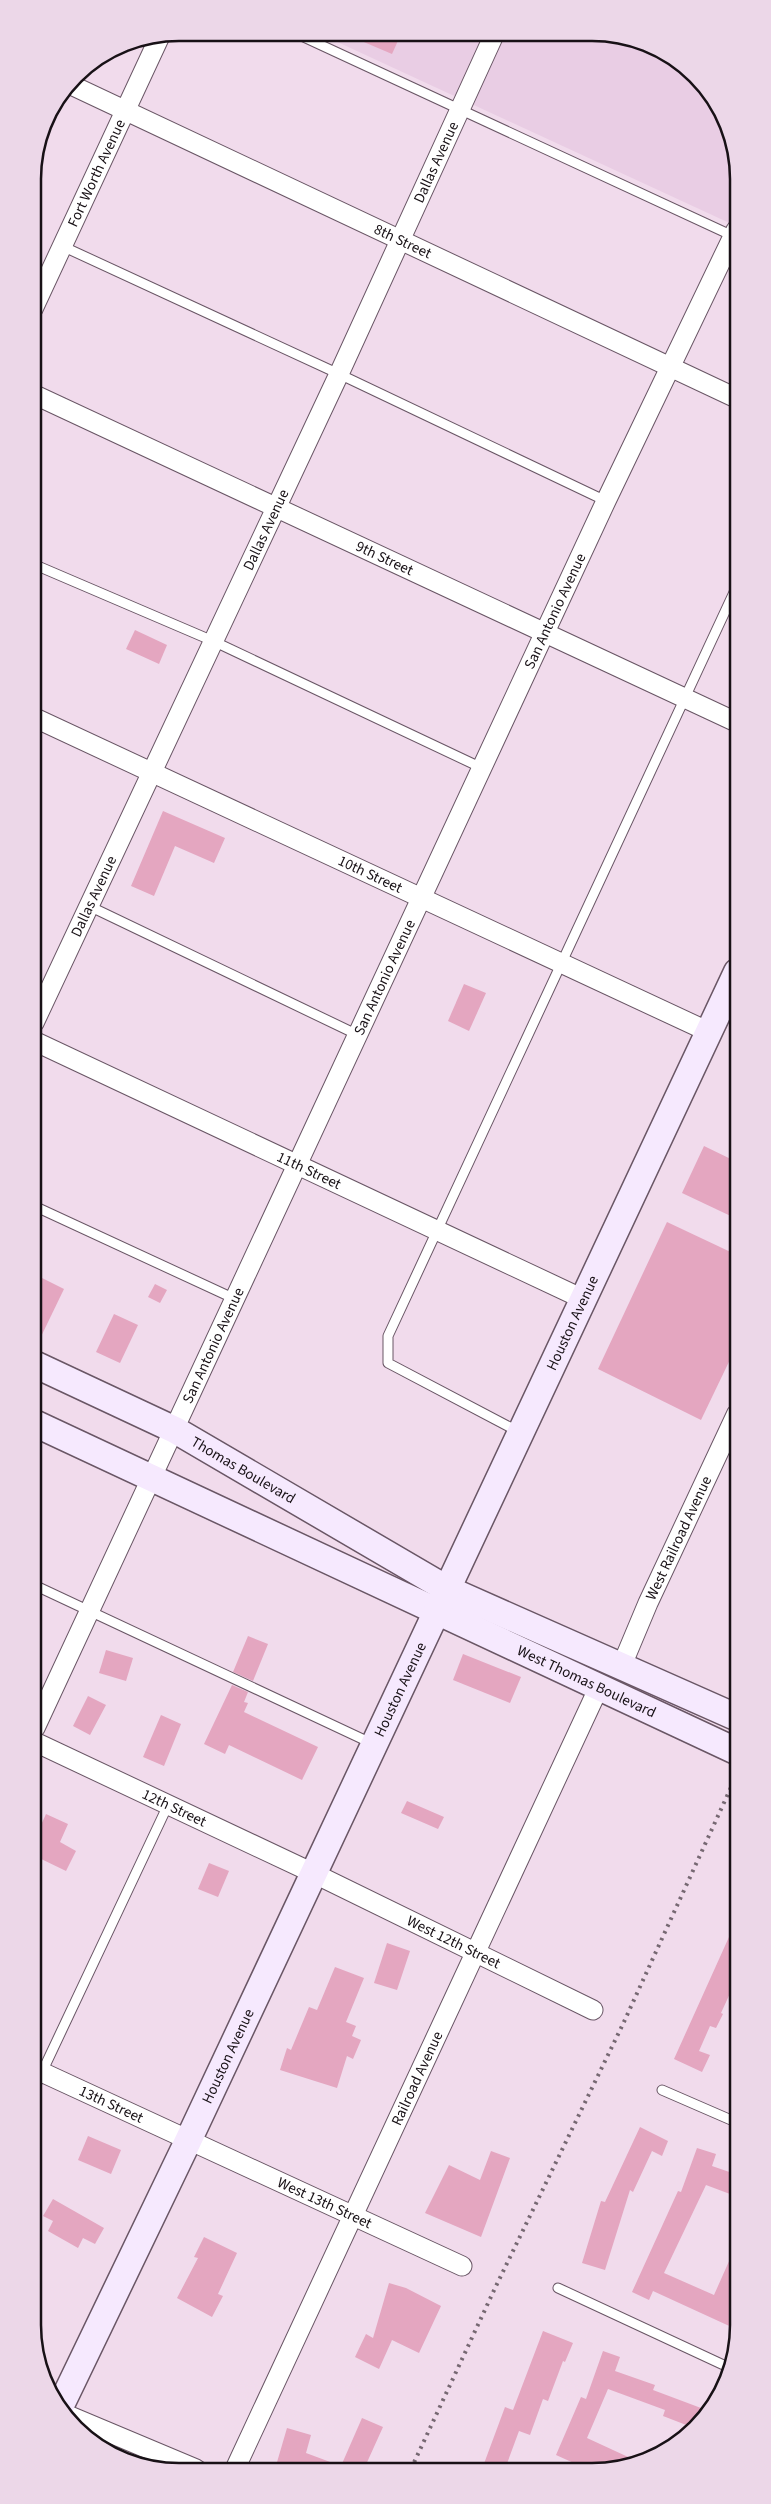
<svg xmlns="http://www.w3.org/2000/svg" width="771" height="2504" font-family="'Source Sans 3',sans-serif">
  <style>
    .built { fill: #e9cde4 }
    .building { fill: #e4a6c0 }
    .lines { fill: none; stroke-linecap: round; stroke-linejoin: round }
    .lane-casing { stroke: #695665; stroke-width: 11 }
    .street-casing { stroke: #695665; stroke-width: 21 }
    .secondary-casing { stroke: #695665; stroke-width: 29 }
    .lane { stroke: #fff; stroke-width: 9 }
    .street { stroke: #fff; stroke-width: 19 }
    .secondary { stroke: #f6e9fe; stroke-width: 26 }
    .rail { stroke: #766872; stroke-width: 4; stroke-dasharray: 2.5 5; stroke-linecap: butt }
    .labels { text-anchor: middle; stroke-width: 4; stroke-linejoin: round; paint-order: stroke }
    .street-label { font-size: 15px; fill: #181116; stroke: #fee8fa }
    .rim { fill: none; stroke: #181116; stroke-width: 2.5 }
  </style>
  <rect width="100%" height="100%" fill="#f1dbec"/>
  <polygon class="built" points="318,33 621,35 696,76 736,151 736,226"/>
  <g class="building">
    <polygon points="345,34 401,34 392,54"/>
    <polygon points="135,630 167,645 159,664 126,649"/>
    <polygon points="163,811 225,838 214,863 175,846 154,896 131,886"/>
    <polygon points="464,984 486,993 469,1031 448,1021"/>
    <polygon points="704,1146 737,1162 737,1219 682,1193"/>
    <polygon points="667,1222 737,1255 737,1345 701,1420 598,1369"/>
    <polygon points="42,1278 64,1289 35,1349 34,1296"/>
    <polygon points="155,1284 167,1290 160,1303 148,1297"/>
    <polygon points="114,1314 138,1325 120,1363 96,1352"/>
    <polygon points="248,1636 268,1644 253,1681 233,1672"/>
    <polygon points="106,1650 133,1658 126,1681 99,1673"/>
    <polygon points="463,1654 521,1677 510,1703 453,1680"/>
    <polygon points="232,1685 248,1692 244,1702 248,1703 244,1712 318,1747 302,1780 229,1745 225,1754 204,1744"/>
    <polygon points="88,1696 106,1705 90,1735 73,1726"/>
    <polygon points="161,1715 181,1724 164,1766 143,1757"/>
    <polygon points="407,1801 444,1817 438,1829 401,1813"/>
    <polygon points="46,1814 68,1824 60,1842 76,1851 66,1871 35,1856 35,1838"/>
    <polygon points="209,1863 229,1871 218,1897 198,1889"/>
    <polygon points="738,1917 738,1976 721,2013 723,2014 716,2028 710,2026 699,2051 710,2055 702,2072 674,2059"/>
    <polygon points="387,1943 410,1951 397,1990 374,1983"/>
    <polygon points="335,1967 364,1978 346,2022 356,2026 352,2036 361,2040 353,2059 347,2056 337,2088 280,2070 287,2048 291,2050 309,2007 317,2010"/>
    <polygon points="640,2127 668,2141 662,2156 652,2151 633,2192 630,2190 605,2270 582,2263 601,2201 605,2202"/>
    <polygon points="88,2136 121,2150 111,2174 78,2160"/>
    <polygon points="697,2148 716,2154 712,2166 738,2175 738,2197 706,2185 664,2273 714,2295 738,2241 738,2330 653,2291 649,2300 632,2292 678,2191 681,2192"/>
    <polygon points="491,2151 510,2158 481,2237 425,2213 449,2165 480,2180"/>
    <polygon points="53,2199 104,2228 95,2244 83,2238 78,2248 48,2231 53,2221 43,2216"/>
    <polygon points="204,2237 237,2253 218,2294 223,2296 212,2317 177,2298 198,2258 194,2257"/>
    <polygon points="389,2283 406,2288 441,2306 419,2353 392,2340 379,2369 355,2357 366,2334 373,2338"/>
    <polygon points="543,2331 573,2343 565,2362 563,2361 548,2401 543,2399 530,2435 519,2431 505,2469 482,2469 505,2407 513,2410"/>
    <polygon points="603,2351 620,2357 615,2371 655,2385 653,2390 709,2411 702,2422 694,2428 663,2416 665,2410 608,2389 587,2438 639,2462 620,2469 587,2469 556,2455 581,2397 586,2399"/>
    <polygon points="362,2418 383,2427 364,2469 275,2469 287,2428 311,2435 306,2453 341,2466"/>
  </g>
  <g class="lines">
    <defs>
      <g id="lane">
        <polyline points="295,33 733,236"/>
        <polyline points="62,246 339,374 606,501"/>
        <polyline points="33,564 213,641 482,768"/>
        <polyline points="89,906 358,1035"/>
        <polyline points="34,1206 235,1299"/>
        <polyline points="519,1432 388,1363 388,1336 736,588"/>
        <polyline points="34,1585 371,1743"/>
        <polyline points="35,2087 168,1805"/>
        <polyline points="662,2090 738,2123"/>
        <polyline points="558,2288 730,2368"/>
      </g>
      <g id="street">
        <path id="s1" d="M69,84L736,398"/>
        <path id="s2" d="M33,309L160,36"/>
        <path id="s3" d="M33,394L736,722"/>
        <path id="s4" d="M33,717L709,1032"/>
        <path id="s5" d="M34,1023L339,374L494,35"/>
        <path id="s6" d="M34,1041L583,1299"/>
        <path id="s7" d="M622,1665L648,1603L737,1413"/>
        <path id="s8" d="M35,1728L606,501L736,230"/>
        <path id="s9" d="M35,1742L313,1873L593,2010"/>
        <path id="s10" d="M35,2069L462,2266"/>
        <polyline points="65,2414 196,2469"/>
        <path id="s11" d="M235,2469L599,1687"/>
      </g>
      <g id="secondary">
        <path id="s12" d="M34,1364L175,1430L447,1589L738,1718"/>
        <path id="s13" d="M34,1423L738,1752"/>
        <path id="s14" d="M60,2407L188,2141L737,972"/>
      </g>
    </defs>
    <use href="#lane" class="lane-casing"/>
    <use href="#street" class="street-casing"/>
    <use href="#secondary" class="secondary-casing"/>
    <use href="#lane" class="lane"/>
    <use href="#street" class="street"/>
    <use href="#secondary" class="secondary"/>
    <polyline class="rail" points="411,2469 496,2286 623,2024 738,1772"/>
  </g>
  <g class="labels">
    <g class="street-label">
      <text dy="5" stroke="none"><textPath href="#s5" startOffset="950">Dallas Avenue</textPath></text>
      <text dy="5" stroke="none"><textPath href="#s2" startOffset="150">Fort Worth Avenue</textPath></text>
      <text dy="5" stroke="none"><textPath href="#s1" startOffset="369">8th Street</textPath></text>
      <text dy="5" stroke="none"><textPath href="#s5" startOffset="545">Dallas Avenue</textPath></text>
      <text dy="5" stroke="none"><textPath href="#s3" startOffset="388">9th Street</textPath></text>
      <text dy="5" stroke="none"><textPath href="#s8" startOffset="1232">San Antonio Avenue</textPath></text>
      <text dy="5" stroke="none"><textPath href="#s4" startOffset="372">10th Street</textPath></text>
      <text dy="5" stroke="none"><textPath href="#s5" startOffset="140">Dallas Avenue</textPath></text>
      <text dy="5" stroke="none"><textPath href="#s8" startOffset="828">San Antonio Avenue</textPath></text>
      <text dy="5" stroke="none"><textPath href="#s6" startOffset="304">11th Street</textPath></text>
      <text dy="5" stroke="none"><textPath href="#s14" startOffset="1199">Houston Avenue</textPath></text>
      <text dy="5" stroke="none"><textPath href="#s8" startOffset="422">San Antonio Avenue</textPath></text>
      <text dy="5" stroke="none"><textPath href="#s12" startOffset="235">Thomas Boulevard</textPath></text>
      <text dy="5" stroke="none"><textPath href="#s7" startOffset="139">West Railroad Avenue</textPath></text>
      <text dy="5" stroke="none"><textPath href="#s13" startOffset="610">West Thomas Boulevard</textPath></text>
      <text dy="5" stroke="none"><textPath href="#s14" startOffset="794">Houston Avenue</textPath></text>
      <text dy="5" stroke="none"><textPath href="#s9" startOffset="154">12th Street</textPath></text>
      <text dy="5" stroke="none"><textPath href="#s9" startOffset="464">West 12th Street</textPath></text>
      <text dy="5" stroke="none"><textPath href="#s14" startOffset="389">Houston Avenue</textPath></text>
      <text dy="5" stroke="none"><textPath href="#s11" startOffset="431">Railroad Avenue</textPath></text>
      <text dy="5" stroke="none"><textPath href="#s10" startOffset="84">13th Street</textPath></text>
      <text dy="5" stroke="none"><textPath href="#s10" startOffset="319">West 13th Street</textPath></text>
    </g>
  </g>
  <path d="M0 0H771V2504H0ZM179 41H592A138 138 0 0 1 730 179V2325A138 138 0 0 1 592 2463H179A138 138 0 0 1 41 2325V179A138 138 0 0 1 179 41Z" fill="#ecd7e8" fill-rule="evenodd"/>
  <path class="rim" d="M179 41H592A138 138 0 0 1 730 179V2325A138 138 0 0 1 592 2463H179A138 138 0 0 1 41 2325V179A138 138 0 0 1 179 41Z"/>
</svg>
